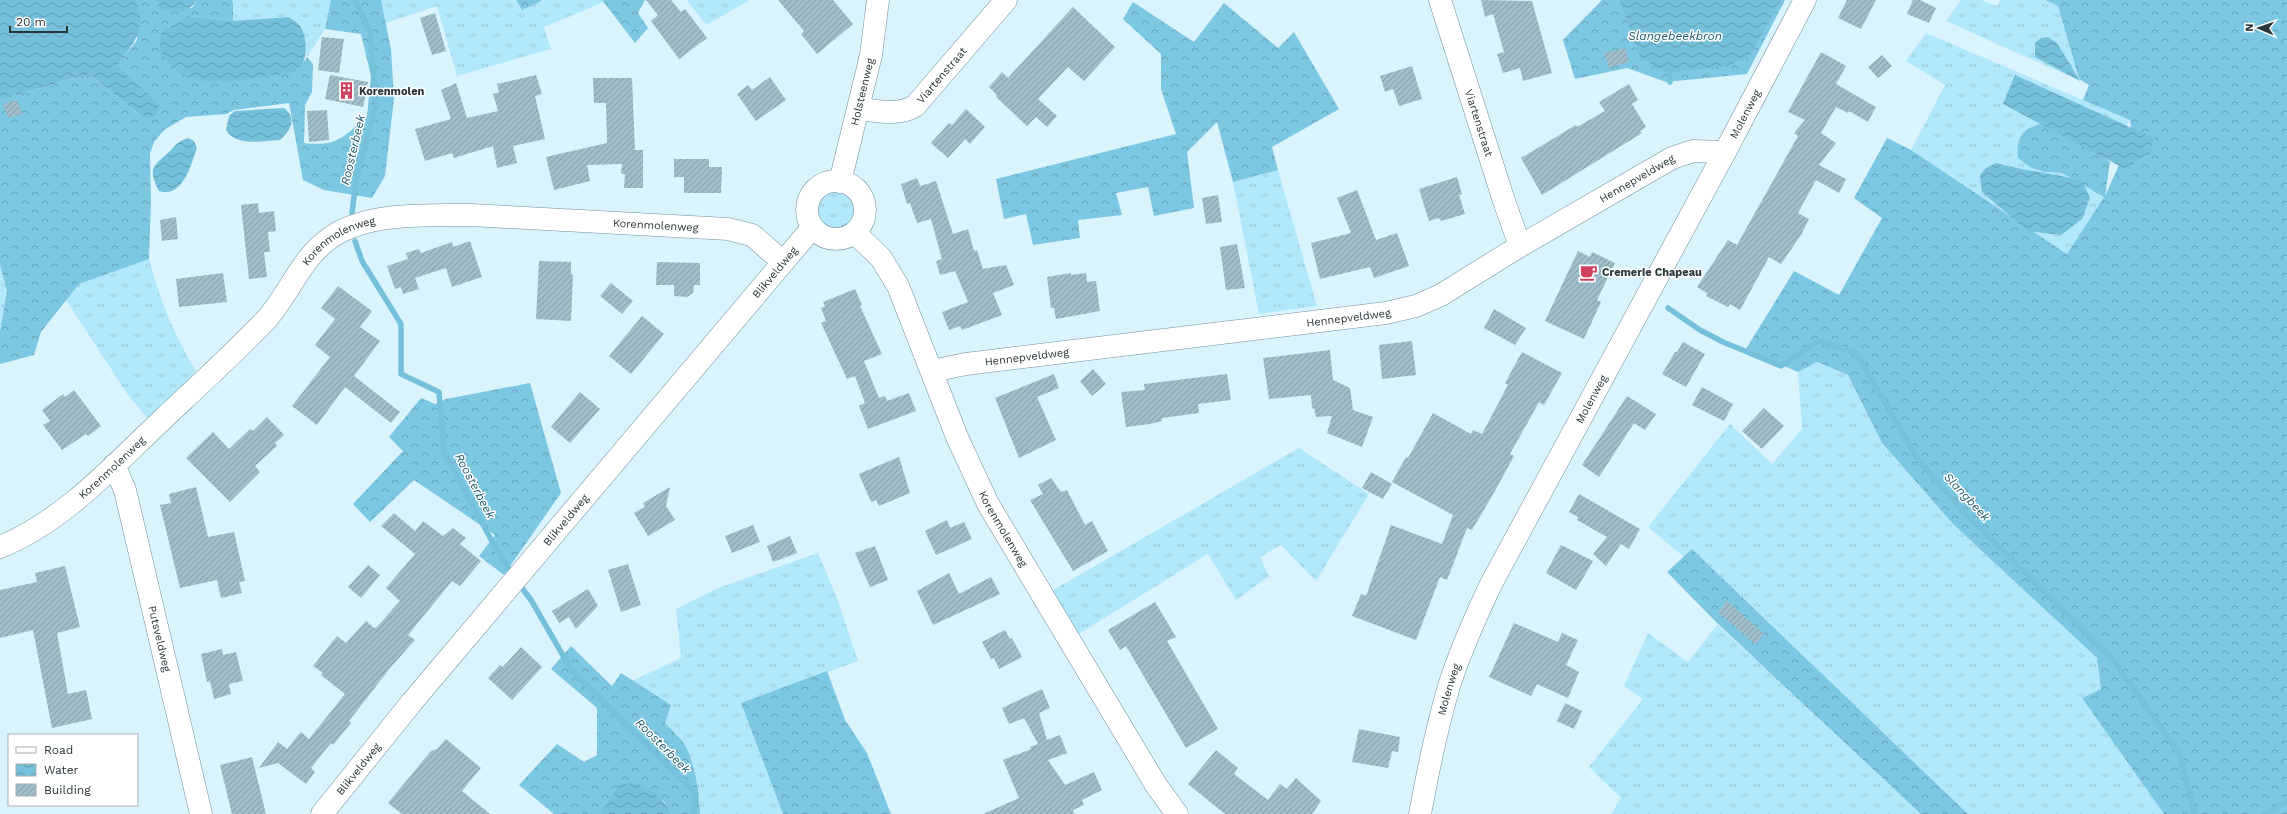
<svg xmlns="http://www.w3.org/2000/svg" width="2287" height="814" font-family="'Work Sans',sans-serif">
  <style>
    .grass { fill: url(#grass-tufts) }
    .forest { fill: url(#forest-crowns) }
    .water { fill: url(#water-waves) }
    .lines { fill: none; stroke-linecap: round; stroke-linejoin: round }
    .stream { stroke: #75c0da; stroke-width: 5.5 }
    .building { fill: url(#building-hatch) }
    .minor-casing { stroke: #718f9a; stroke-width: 23 }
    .tertiary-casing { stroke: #718f9a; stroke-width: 23 }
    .minor { stroke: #fff; stroke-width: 22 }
    .tertiary { stroke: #fff; stroke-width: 22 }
    .labels { text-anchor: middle; stroke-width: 3; stroke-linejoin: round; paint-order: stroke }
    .street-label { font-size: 11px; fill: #29363a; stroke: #fff }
    .poi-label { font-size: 11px; font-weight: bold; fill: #29363a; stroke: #fff; text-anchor: start }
    .water-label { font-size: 12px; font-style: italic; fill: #1e5a6d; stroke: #fff }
  </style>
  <defs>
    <pattern id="grass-tufts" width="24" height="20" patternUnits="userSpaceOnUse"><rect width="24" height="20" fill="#b2e8fb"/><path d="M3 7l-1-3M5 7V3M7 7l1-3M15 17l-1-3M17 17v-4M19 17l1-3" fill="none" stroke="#99c8d8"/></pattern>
    <pattern id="forest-crowns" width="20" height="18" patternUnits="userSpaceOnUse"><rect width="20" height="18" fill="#7cc7e1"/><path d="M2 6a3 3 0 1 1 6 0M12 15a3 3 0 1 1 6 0" fill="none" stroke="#66a2b7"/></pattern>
    <pattern id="water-waves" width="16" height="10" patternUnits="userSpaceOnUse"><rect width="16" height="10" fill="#75c0da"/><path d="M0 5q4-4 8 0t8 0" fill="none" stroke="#609db2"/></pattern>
    <pattern id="building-hatch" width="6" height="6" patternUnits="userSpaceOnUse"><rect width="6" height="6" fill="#9fbeca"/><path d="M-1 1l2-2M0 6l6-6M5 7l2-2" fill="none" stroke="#829ba5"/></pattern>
  </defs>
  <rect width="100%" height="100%" fill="#daf4fe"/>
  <g class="grass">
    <polygon points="232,0 331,0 325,29 307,57 302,28 289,17 233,21 233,3"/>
    <polygon points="381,0 516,0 522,10 541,0 602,0 604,2 544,27 551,49 457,76 437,6 386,23"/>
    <polygon points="687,0 750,0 706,25"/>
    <polygon points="1961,0 1981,0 1997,6 2001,0 2045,0 2058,6 2079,80 2089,85 1946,21"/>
    <polygon points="1926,33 2130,120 2126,127 2044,113 2044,172 2062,173 2104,197 2067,254 1911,150 1945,85 1906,61"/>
    <polygon points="1278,170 1317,306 1259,314 1233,182"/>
    <circle cx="836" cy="210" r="18"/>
    <path d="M149,259C160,300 174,335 196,371L149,420L128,395L66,300L79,284Z"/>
    <polygon points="0,265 7,291 0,332"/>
    <polygon points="1816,362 1848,375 1882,443 1954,525 2097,658 2101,689 2082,698 2164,814 1968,814 1692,549 1684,557 1648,527 1730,424 1772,464 1802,429 1798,372"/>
    <polygon points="1299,448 1369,494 1316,581 1281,545 1260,557 1269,576 1236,600 1208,554 1077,635 1050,592"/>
    <polygon points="818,553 837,598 858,661 741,703 783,814 700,814 700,798 678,735 665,723 671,705 632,681 681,658 676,609 716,589"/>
    <polygon points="1717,625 1928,813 1929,814 1611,814 1621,798 1589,767 1643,699 1624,686 1648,633 1688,662"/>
  </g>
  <g class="forest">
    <path d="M136,0H154L161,10L192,8L197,0H232L233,3V21L188,16L303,63L307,57L313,64L312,92L305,105L304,143C337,147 344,137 367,116L371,76L361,34L325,29L331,0H381L391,49L394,99L385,176L372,198L324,190L303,180L289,103L234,110L226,114L186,117L164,130L154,142L150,154L151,202L149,259L79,284L41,332L34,355L0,364V332L7,291L0,265V100L85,75L93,77L140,115L118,67L119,63L137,40Z"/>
    <polygon points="516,0 541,0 541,1 522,10"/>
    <polygon points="602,0 645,0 638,13 648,28 635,43"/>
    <polygon points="1602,0 1619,0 1640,56 1777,0 1785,0 1747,74 1666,82 1627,68 1575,79 1563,40"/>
    <path d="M2045,0H2287V814H2164L2082,698L2101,689L2097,658L1954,525L1882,443L1848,375L1817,362L1798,372L1746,349L1794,271L1839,295L1882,218L1854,198L1887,138L1911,150L2067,254L2104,197L2062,173L2044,172L2030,167L2018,158C2015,130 2029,127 2053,120L2110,162L2105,196L2132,136L2130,120L2083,100L2089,85L2079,79L2058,6Z"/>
    <polygon points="1133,2 1194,42 1224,3 1278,48 1294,32 1339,109 1272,147 1278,170 1233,182 1217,122 1187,152 1194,208 1154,216 1148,187 1116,193 1122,215 1078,220 1080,238 1033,245 1026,214 1004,219 996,179 1176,134 1161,89 1161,54 1123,19"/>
    <polygon points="530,383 561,493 504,575 479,556 495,535 414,480 370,522 353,504 403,451 389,437 421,398 435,404 446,399"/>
    <polygon points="1692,549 1968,814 1921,814 1717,623 1667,572"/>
    <path d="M571,646L612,686L621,673L671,705L665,723C673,731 682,739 687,749C695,766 700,796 700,814H672L663,800L605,809L600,814H554L519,785L557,744L584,762L597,755V708L551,669Z"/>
    <polygon points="827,671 845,720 867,753 891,814 783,814 741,703"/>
  </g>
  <g class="water">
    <path d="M0,0H136C147,28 135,42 119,63L118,67L158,103C159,111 157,114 150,118L140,115L93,77L85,75L0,100Z"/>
    <path d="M154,0H197C188,14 176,12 161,10Z"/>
    <polygon points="1619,0 1781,0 1749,56 1727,66 1666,73 1640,57"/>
    <path d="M188,16L233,21L289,17C293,20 300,24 302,29C307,41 309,64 295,71C289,75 276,74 268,76C235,81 193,91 168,62C159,51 158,46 162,32Z"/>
    <polygon points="2048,37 2057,43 2080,81 2035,57 2035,43 2041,38"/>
    <polygon points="2015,75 2154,138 2150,154 2137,160 2127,170 2003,104"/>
    <path d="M284,108C298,119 290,131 280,140C263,141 236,147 226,130L229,116L235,111Z"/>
    <path d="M188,138L194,141L197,148C191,164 183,199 159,191C148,169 152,167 168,153C177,145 176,142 188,138Z"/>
    <path d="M1996,163C2024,171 2054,173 2082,181L2090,198L2082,219L2061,235L2028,231L1982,192L1980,175L1986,168Z"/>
    <path d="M634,783C652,789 662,797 672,814H600L619,785Z"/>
  </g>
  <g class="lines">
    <g class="stream">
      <polyline points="1669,66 1670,82"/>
      <polyline points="352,213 356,180 376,105 370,32 355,0"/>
      <polyline points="355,241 362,261 401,324 401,374 439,392 444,452 494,545 513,576"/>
      <polyline points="1668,308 1700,330 1723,342 1781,366 1819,341 1856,353 1917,458 1958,506 2114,661 2179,753 2195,814"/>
      <polyline points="519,584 531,600 572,671 696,794 693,814"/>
      <polyline points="2265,814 2287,801"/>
    </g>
  </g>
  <g class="building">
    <polygon points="646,0 671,0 681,12 685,9 707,38 679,59 651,21 658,15"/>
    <polygon points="778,0 833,0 853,24 817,54 801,34 804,31"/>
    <polygon points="1481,0 1532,1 1552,73 1523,81 1520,68 1503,73 1497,54 1504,52 1493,14 1485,17"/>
    <polygon points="1847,0 1876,0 1861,29 1838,18"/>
    <polygon points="1913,0 1920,0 1936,8 1929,23 1907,14"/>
    <polygon points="1073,7 1115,47 1084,81 1068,67 1038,99 1057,116 1047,127 1036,117 1027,126 996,97 997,95 989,87 1002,72 1008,78"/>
    <polygon points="435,13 446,51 432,55 420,18"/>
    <polygon points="322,37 344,39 339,73 318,70"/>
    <polygon points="1625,48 1629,62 1609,68 1604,53"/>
    <polygon points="1821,52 1846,66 1836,84 1876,107 1868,122 1849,111 1848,113 1836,107 1821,133 1836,143 1819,165 1846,179 1839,193 1816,180 1798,213 1809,219 1801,235 1781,264 1769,257 1740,310 1730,304 1728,307 1706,296 1707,293 1697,287 1728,240 1737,245 1798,136 1794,133 1805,120 1788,112"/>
    <polygon points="1882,55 1892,66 1878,78 1868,67"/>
    <polygon points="1412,66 1422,99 1399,106 1393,89 1385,92 1380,76"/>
    <polygon points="330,75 368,82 363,107 325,99"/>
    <polygon points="536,75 542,94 535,96 545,139 513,146 517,163 497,168 493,146 454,158 452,153 425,161 415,129 451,119 441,90 456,83 467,118 498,111 493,94 499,92 497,84"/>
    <polygon points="770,77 786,100 756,121 737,94 748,85 752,90"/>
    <polygon points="593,78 632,78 635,150 643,150 643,188 624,188 625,174 621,174 622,164 587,165 590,181 554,190 546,157 607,143 606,103 594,103"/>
    <polygon points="1629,84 1638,100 1632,104 1646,127 1640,131 1642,133 1542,195 1521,158 1576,125 1577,127 1605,111 1599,102"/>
    <polygon points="17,100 22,114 8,118 3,104"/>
    <polygon points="966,109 985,127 970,144 965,139 948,158 931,143 949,123 952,125"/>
    <polygon points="327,110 329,140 309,142 307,111"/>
    <polygon points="674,159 709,159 709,167 722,167 721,193 684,193 684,177 674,177"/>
    <polygon points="1457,177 1462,194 1459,195 1465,214 1441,221 1439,218 1429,221 1419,189"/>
    <polygon points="917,178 920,186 936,181 953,234 968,229 974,251 977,250 983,269 1006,265 1014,285 993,293 1002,315 962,330 960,326 949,330 942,312 968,302 955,271 940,275 936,261 942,259 931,219 917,223 910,203 907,204 901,184"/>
    <polygon points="1357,190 1376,240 1397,233 1409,266 1374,278 1370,267 1320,279 1311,243 1351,233 1337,198"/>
    <polygon points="1218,195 1222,222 1206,224 1202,198"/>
    <polygon points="258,203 259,213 274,211 276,231 268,232 270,252 264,252 267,277 249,279 241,205"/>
    <polygon points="176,217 178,239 162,241 160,220"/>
    <polygon points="470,241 482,277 452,287 446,268 415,278 419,289 403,294 401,287 395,289 387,266 408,259 406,253 419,249 421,253 452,242 453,247"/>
    <polygon points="1237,244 1245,288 1226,290 1220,247"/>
    <polygon points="1578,251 1590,257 1592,252 1615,263 1597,300 1601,302 1584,339 1545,321"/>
    <polygon points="539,261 571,262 571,274 573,275 571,321 536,319"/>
    <polygon points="657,262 700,263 700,285 694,285 693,293 687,297 674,296 674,285 656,285"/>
    <polygon points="223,273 227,302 179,307 176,279"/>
    <polygon points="1071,273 1071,275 1086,273 1087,282 1096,281 1100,311 1056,319 1054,308 1051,308 1047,277"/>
    <polygon points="611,283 633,301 622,314 600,296"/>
    <polygon points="338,286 372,311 360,327 380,341 354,376 400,412 391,423 345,387 317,425 292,406 330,357 315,345 335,319 321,308"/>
    <polygon points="855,289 862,305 860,306 882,354 864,361 879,398 885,396 887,401 909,393 916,411 868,429 859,406 865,403 855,376 847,379 821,323 826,321 821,308 825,306 823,302"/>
    <polygon points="1494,309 1526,328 1515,345 1484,328"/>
    <polygon points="642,316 664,334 631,374 609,356"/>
    <polygon points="1412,341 1416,375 1382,379 1379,345"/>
    <polygon points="1683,342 1705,354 1686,387 1662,374 1675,352 1677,352"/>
    <polygon points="1330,350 1333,380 1350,388 1353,410 1373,417 1362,447 1327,433 1332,416 1316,417 1314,408 1312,409 1311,395 1269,399 1263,358"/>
    <polygon points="1522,352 1562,373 1544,405 1539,402 1510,454 1514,456 1495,491 1472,530 1467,528 1447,580 1440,577 1416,640 1352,616 1361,594 1366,596 1391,525 1442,544 1453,515 1392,482 1406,457 1408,458 1433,413 1471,434 1473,430 1482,434 1508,385 1505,383"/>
    <polygon points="1093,369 1106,384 1092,396 1080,381"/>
    <polygon points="1054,374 1059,388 1037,397 1056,440 1019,458 995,398"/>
    <polygon points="1227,374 1231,400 1198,404 1199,413 1162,418 1162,421 1150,424 1126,427 1121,392 1145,390 1144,384"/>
    <polygon points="1702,387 1733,404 1724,421 1692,405"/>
    <polygon points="74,390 101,426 88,436 86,434 62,450 43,425 50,421 42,410 63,394 65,397"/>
    <polygon points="580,392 600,409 570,443 551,427"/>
    <polygon points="1627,396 1656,414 1645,430 1634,423 1599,477 1582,465"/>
    <polygon points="1764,408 1784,426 1762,449 1742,431"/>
    <polygon points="267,417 284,435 275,443 277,446 255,466 260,472 230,502 186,458 213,432 229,449 250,429 253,431"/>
    <polygon points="899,457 910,493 879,506 876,500 871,502 859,474"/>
    <polygon points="1371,472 1392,484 1383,499 1362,488"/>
    <polygon points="1051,478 1061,492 1067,490 1085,525 1092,521 1108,551 1073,571 1030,500 1043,494 1038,485"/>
    <polygon points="196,487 208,537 234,532 245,581 239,582 242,593 221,598 217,580 180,588 160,505 171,503 169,494"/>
    <polygon points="670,487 666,506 675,520 648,536 634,513 645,507 643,503"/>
    <polygon points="1579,494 1640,529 1629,549 1621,544 1606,566 1593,554 1607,537 1577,520 1578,517 1569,512"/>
    <polygon points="394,513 415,531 423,521 443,536 453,528 466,538 460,544 481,561 460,586 452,581 408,635 415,640 390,668 349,721 351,723 333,745 331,743 311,768 315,772 306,784 278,763 259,768 278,742 287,749 301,732 309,739 345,694 321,675 323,673 313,666 337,636 346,643 366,621 374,628 377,627 400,601 386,588 415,554 381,526"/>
    <polygon points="947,520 950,528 964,522 972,539 936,555 925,531"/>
    <polygon points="753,525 760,542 732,553 725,536"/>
    <polygon points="790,536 797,553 773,562 767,546"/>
    <polygon points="1561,545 1593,561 1576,590 1546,573"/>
    <polygon points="875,546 888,580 870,587 855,553"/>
    <polygon points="628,564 641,605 621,612 608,570"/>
    <polygon points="368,565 380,575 361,598 348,587"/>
    <polygon points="65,566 80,627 57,633 68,694 86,690 92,719 52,728 33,630 0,638 0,590 37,582 35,573"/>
    <polygon points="949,573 959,594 991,577 1000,594 933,625 917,591"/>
    <polygon points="588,589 598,606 576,629 569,617 559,623 552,611"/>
    <polygon points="1727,601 1764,634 1755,644 1718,612"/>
    <polygon points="1155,602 1176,637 1167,641 1218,729 1186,748 1126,646 1120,650 1108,630"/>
    <polygon points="1514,623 1558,642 1562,633 1578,640 1566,665 1579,672 1568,698 1537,684 1531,696 1489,677"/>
    <polygon points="1005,630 1010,639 1012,638 1022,657 999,669 994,658 991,659 982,642"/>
    <polygon points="521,647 542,667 512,700 488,678 500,665 503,667"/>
    <polygon points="222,649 223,655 236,652 243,681 229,684 231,694 214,699 210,681 207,682 201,654"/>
    <polygon points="1042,689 1050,708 1039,713 1047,740 1060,735 1067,753 1048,760 1065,785 1094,772 1102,790 1082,800 1084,805 1073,810 1074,814 983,814 1019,798 1003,760 1031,749 1030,747 1038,744 1024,718 1009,724 1002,708"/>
    <polygon points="1565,703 1582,711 1574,729 1557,721"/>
    <polygon points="1359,729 1400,737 1398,752 1392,751 1388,768 1352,762"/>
    <polygon points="446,739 481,768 462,791 490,814 402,814 388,803 431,751 437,749"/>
    <polygon points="1216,750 1238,768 1234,774 1268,800 1280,784 1287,789 1296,778 1321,801 1312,814 1225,814 1188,784"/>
    <polygon points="252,757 266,814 232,814 220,765"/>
  </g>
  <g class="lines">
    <defs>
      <g id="minor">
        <path id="s1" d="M1440,0L1504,201L1520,246"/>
        <path id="s2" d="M859,109C879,111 898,116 915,106L1006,0"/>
        <circle cx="836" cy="210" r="29"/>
        <path id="s3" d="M840,182L871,55L878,0"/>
        <path id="s4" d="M855,233L881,258L898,286L957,437L988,504L1156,785L1177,814"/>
        <path id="s5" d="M932,371L966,364L1386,313L1416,306L1441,295L1520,246L1672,158L1693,151L1725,152"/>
        <path id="s6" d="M114,465L125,490L201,814"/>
        <path id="s7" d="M0,547C64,521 113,466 163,419C197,387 232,355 265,321C288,296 301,258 330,238C366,212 428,215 471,215L728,229L752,235L783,262"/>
        <path id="s8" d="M322,814L412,702L812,228"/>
      </g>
      <g id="tertiary">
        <path id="s9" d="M1420,814C1428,770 1437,726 1450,683C1461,649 1476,616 1491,584L1725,152L1805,0"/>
      </g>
    </defs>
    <use href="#minor" class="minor-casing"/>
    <use href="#tertiary" class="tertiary-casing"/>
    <use href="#minor" class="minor"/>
    <use href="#tertiary" class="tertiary"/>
  </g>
  <defs>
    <symbol id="building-bare" viewBox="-9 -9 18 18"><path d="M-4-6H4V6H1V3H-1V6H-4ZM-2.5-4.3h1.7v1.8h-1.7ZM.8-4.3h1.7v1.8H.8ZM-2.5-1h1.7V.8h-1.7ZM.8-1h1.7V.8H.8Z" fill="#cf405e" stroke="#fff" stroke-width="2.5" paint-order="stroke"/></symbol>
    <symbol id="cafe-bare" viewBox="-9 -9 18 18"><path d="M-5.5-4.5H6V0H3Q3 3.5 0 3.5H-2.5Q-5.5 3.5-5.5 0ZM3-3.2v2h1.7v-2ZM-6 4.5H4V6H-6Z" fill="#cf405e" stroke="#fff" stroke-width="2.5" paint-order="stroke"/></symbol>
  </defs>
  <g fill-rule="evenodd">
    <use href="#building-bare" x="334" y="78" width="25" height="25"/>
    <use href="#cafe-bare" x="1576" y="260" width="25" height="25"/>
  </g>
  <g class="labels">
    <g class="street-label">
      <text dy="4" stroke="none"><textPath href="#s2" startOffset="98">Viartenstraat</textPath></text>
      <text dy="4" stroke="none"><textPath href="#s3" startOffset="93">Holsteenweg</textPath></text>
      <text dy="4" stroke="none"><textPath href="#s9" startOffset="776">Molenweg</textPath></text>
      <text dy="4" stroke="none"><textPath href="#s1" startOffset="129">Viartenstraat</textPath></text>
      <text dy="4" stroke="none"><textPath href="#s5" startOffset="744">Hennepveldweg</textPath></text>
      <text dy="4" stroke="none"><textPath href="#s7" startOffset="786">Korenmolenweg</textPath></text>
      <text dy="4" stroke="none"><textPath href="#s7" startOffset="462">Korenmolenweg</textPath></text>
      <text dy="4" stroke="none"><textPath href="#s8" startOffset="706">Blikveldweg</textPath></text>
      <text dy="4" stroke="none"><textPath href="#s5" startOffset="420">Hennepveldweg</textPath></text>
      <text dy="4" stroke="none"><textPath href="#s5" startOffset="96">Hennepveldweg</textPath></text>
      <text dy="4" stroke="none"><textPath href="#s9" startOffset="452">Molenweg</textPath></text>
      <text dy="4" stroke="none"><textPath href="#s7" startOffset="138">Korenmolenweg</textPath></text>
      <text dy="4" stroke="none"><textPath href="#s8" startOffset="382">Blikveldweg</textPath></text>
      <text dy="4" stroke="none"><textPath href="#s4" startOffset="334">Korenmolenweg</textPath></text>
      <text dy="4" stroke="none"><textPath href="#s6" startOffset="180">Putsveldweg</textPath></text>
      <text dy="4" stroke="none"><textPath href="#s9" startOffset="128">Molenweg</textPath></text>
      <text dy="4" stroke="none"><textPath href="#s8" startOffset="58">Blikveldweg</textPath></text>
    </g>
    <g class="poi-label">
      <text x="359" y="95">Korenmolen</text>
      <text x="1602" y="276">Cremerie Chapeau</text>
    </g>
    <g class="water-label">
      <text x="1675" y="40">Slangebeekbron</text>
      <text transform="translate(353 150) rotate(-77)" y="4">Roosterbeek</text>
      <text transform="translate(475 486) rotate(62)" y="4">Roosterbeek</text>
      <text transform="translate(1967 497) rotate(47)" y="4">Slangbeek</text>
      <text transform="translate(663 746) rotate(45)" y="4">Roosterbeek</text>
    </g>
  </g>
  <rect x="8" y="734" width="130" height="72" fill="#ffffff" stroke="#a9afb0"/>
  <rect x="16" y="747" width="20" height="6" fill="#ffffff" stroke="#a9afb0"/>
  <text x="44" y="754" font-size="12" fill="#29363a">Road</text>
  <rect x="16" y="764" width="20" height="12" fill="url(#water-waves)" stroke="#a9afb0"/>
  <text x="44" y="774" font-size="12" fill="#29363a">Water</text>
  <rect x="16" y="784" width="20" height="12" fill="url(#building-hatch)" stroke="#a9afb0"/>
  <text x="44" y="794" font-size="12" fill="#29363a">Building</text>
  <g transform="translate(2259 28) rotate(272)" stroke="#ffffff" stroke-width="3" paint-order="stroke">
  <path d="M0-3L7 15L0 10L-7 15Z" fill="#29363a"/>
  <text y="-6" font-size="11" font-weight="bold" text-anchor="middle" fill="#29363a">N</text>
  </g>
  <path d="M10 26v6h57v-6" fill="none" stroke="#29363a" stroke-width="2"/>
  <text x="16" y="26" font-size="12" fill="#29363a" stroke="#ffffff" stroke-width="3" paint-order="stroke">20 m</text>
</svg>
